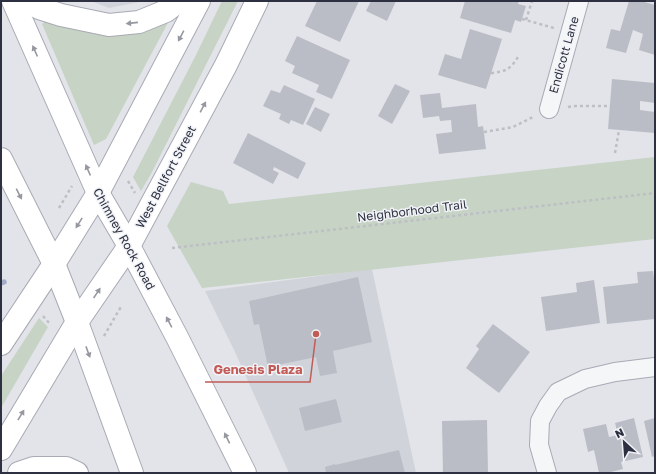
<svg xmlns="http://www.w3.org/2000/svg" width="656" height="474" font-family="'Golos Text',sans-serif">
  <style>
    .built { fill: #d1d3db }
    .green { fill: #c6d3c5 }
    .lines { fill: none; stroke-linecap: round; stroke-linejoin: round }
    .stream { stroke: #a2acc6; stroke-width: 5.5 }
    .building { fill: #bbbdc6 }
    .minor-casing { stroke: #a8aab4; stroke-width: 20 }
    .secondary-casing { stroke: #a8aab4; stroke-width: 24 }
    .path { stroke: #bdbfc4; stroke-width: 2.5; stroke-dasharray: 3 3; stroke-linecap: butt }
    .minor { stroke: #f5f6f8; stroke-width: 18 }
    .secondary { stroke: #fff; stroke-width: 22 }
    .oneway { fill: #9698a0 }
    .labels { text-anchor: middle; stroke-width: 3; stroke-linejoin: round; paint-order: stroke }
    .street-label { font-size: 12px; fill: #2c3040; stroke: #f2f3f7 }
    .leader { fill: none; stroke: #c25a55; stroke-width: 1.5 }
    .callout-dot { fill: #c25a55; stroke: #f2f3f7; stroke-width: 1.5 }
    .callout-label { font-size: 13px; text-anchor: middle; font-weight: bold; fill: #c25a55; stroke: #f2f3f7; stroke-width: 3; stroke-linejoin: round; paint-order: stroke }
  </style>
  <rect width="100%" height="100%" fill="#e3e4ea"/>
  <g class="built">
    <polygon points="91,1 145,1 109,8"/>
    <polygon points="372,269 416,473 289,473 235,352 205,291"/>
  </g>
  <g class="green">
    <polygon points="222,1 238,1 151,174 141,191 133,177 196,55"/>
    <polygon points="171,17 106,139 94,145 42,24 49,18"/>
    <polygon points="655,157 655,239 202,288 167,226 191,182 223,191 229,204"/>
    <polygon points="39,318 48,327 1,408 1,376"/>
  </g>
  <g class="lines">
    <polyline class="stream" points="1,283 4,282"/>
  </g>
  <g class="building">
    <polygon points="317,1 359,1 340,42 305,26"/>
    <polygon points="371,1 396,1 387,21 366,11"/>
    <polygon points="465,1 519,1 518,4 526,6 521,22 515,20 511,33 460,18"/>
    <polygon points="629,1 641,1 655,5 655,55 639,50 643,34 633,30 626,53 606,48 611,29 620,31"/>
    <polygon points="470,29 502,39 486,89 438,75 445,54 461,59"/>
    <polygon points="297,36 350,60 332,99 316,92 319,85 292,73 295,66 285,61"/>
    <polygon points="612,79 655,83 655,103 640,101 640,110 655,112 655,133 608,129"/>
    <polygon points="395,84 410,91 392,124 378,116"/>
    <polygon points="284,85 315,99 303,125 291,120 289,124 279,119 281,114 263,106 271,90 280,93"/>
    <polygon points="440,93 442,108 476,104 478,127 483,126 486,149 439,154 436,134 452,132 451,120 440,121 439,116 423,118 420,95"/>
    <polygon points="315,107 330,114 321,132 306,124"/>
    <polygon points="248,133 306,163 298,179 274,167 273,170 279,173 273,184 233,163"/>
    <polygon points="653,271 655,285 655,319 607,324 603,287 638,283 637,272"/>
    <polygon points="358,277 372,342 333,351 337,373 320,376 316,357 268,367 259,324 254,325 249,301"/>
    <polygon points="594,280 600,323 546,331 541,297 577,292 576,283"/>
    <polygon points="493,324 530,352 499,393 466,368 479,349 476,346"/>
    <polygon points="336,399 342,422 305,431 299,408"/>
    <polygon points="634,418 643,457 621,462 623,469 607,473 599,473 594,450 588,452 583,429 606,424 609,437 618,435 615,423"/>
    <polygon points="655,418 655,456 652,457 644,421"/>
    <polygon points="487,420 488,473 443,473 442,421"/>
    <polygon points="399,450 405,473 326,473 325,467 335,464 335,465"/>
  </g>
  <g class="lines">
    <defs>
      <g id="minor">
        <polyline points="549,109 579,1"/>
        <polyline points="547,473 539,445 540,421 548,406 558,392 585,379 615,372 655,367"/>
      </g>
      <g id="secondary">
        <polyline points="13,1 98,193 129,246 177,337 245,473"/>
        <polyline points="29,1 39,8 61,15 109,25 139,22 166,11 179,1"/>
        <polyline points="1,159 54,264 77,322 132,473"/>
        <polyline points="1,344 54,264 98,193 199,1"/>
        <polyline points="1,449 77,322 129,246 226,65 257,1"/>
        <polyline points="19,473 34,468 66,468 77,473"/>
      </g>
    </defs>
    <use href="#minor" class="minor-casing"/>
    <use href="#secondary" class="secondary-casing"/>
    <g class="path">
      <polyline points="522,19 554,28"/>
      <polyline points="526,20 532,1"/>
      <path d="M491,73C506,72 512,68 519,55"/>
      <polyline points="568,107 575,106 610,106"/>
      <polyline points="484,132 513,127 533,117"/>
      <polyline points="615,153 619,130"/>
      <polyline points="128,181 135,193"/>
      <polyline points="59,208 72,186"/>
      <polyline points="172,248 655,193"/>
      <polyline points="43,316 50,324"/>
      <polyline points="104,336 122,305"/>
    </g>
    <use href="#minor" class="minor"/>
    <use href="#secondary" class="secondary"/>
  </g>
  <defs><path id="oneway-solid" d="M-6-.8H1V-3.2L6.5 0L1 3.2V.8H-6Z"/></defs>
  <g class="oneway">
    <use href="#oneway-solid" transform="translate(132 23) rotate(174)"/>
    <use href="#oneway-solid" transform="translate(181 36) rotate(118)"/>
    <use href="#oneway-solid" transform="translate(35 51) rotate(-114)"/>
    <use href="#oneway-solid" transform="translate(203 107) rotate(-62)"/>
    <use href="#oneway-solid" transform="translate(88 170) rotate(-114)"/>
    <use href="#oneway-solid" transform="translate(19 194) rotate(63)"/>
    <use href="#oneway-solid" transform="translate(79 223) rotate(122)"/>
    <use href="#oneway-solid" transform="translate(97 293) rotate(-56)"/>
    <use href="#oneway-solid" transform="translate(169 322) rotate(-118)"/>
    <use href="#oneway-solid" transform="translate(88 352) rotate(70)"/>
    <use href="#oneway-solid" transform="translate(21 415) rotate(-59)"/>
    <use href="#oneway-solid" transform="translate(227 438) rotate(-116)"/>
  </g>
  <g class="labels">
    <g class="street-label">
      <text transform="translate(564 55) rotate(-74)" y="4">Endicott Lane</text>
      <text transform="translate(166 177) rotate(-62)" y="4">West Bellfort Street</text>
      <text transform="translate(412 211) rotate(-7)" y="4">Neighborhood Trail</text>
      <text transform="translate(124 239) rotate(61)" y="4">Chimney Rock Road</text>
    </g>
  </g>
  <path class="leader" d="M316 334L310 382H205"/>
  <circle class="callout-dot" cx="316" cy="334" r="4"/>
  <g class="callout-label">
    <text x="258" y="374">Genesis Plaza</text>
  </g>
  <rect width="656" height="474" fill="none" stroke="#2c3040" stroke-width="4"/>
  <g transform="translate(624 442) rotate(334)" stroke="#f2f3f7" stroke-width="3" paint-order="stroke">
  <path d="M0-3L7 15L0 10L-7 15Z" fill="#2c3040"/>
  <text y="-6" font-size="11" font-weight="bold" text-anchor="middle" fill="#2c3040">N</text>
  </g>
</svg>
